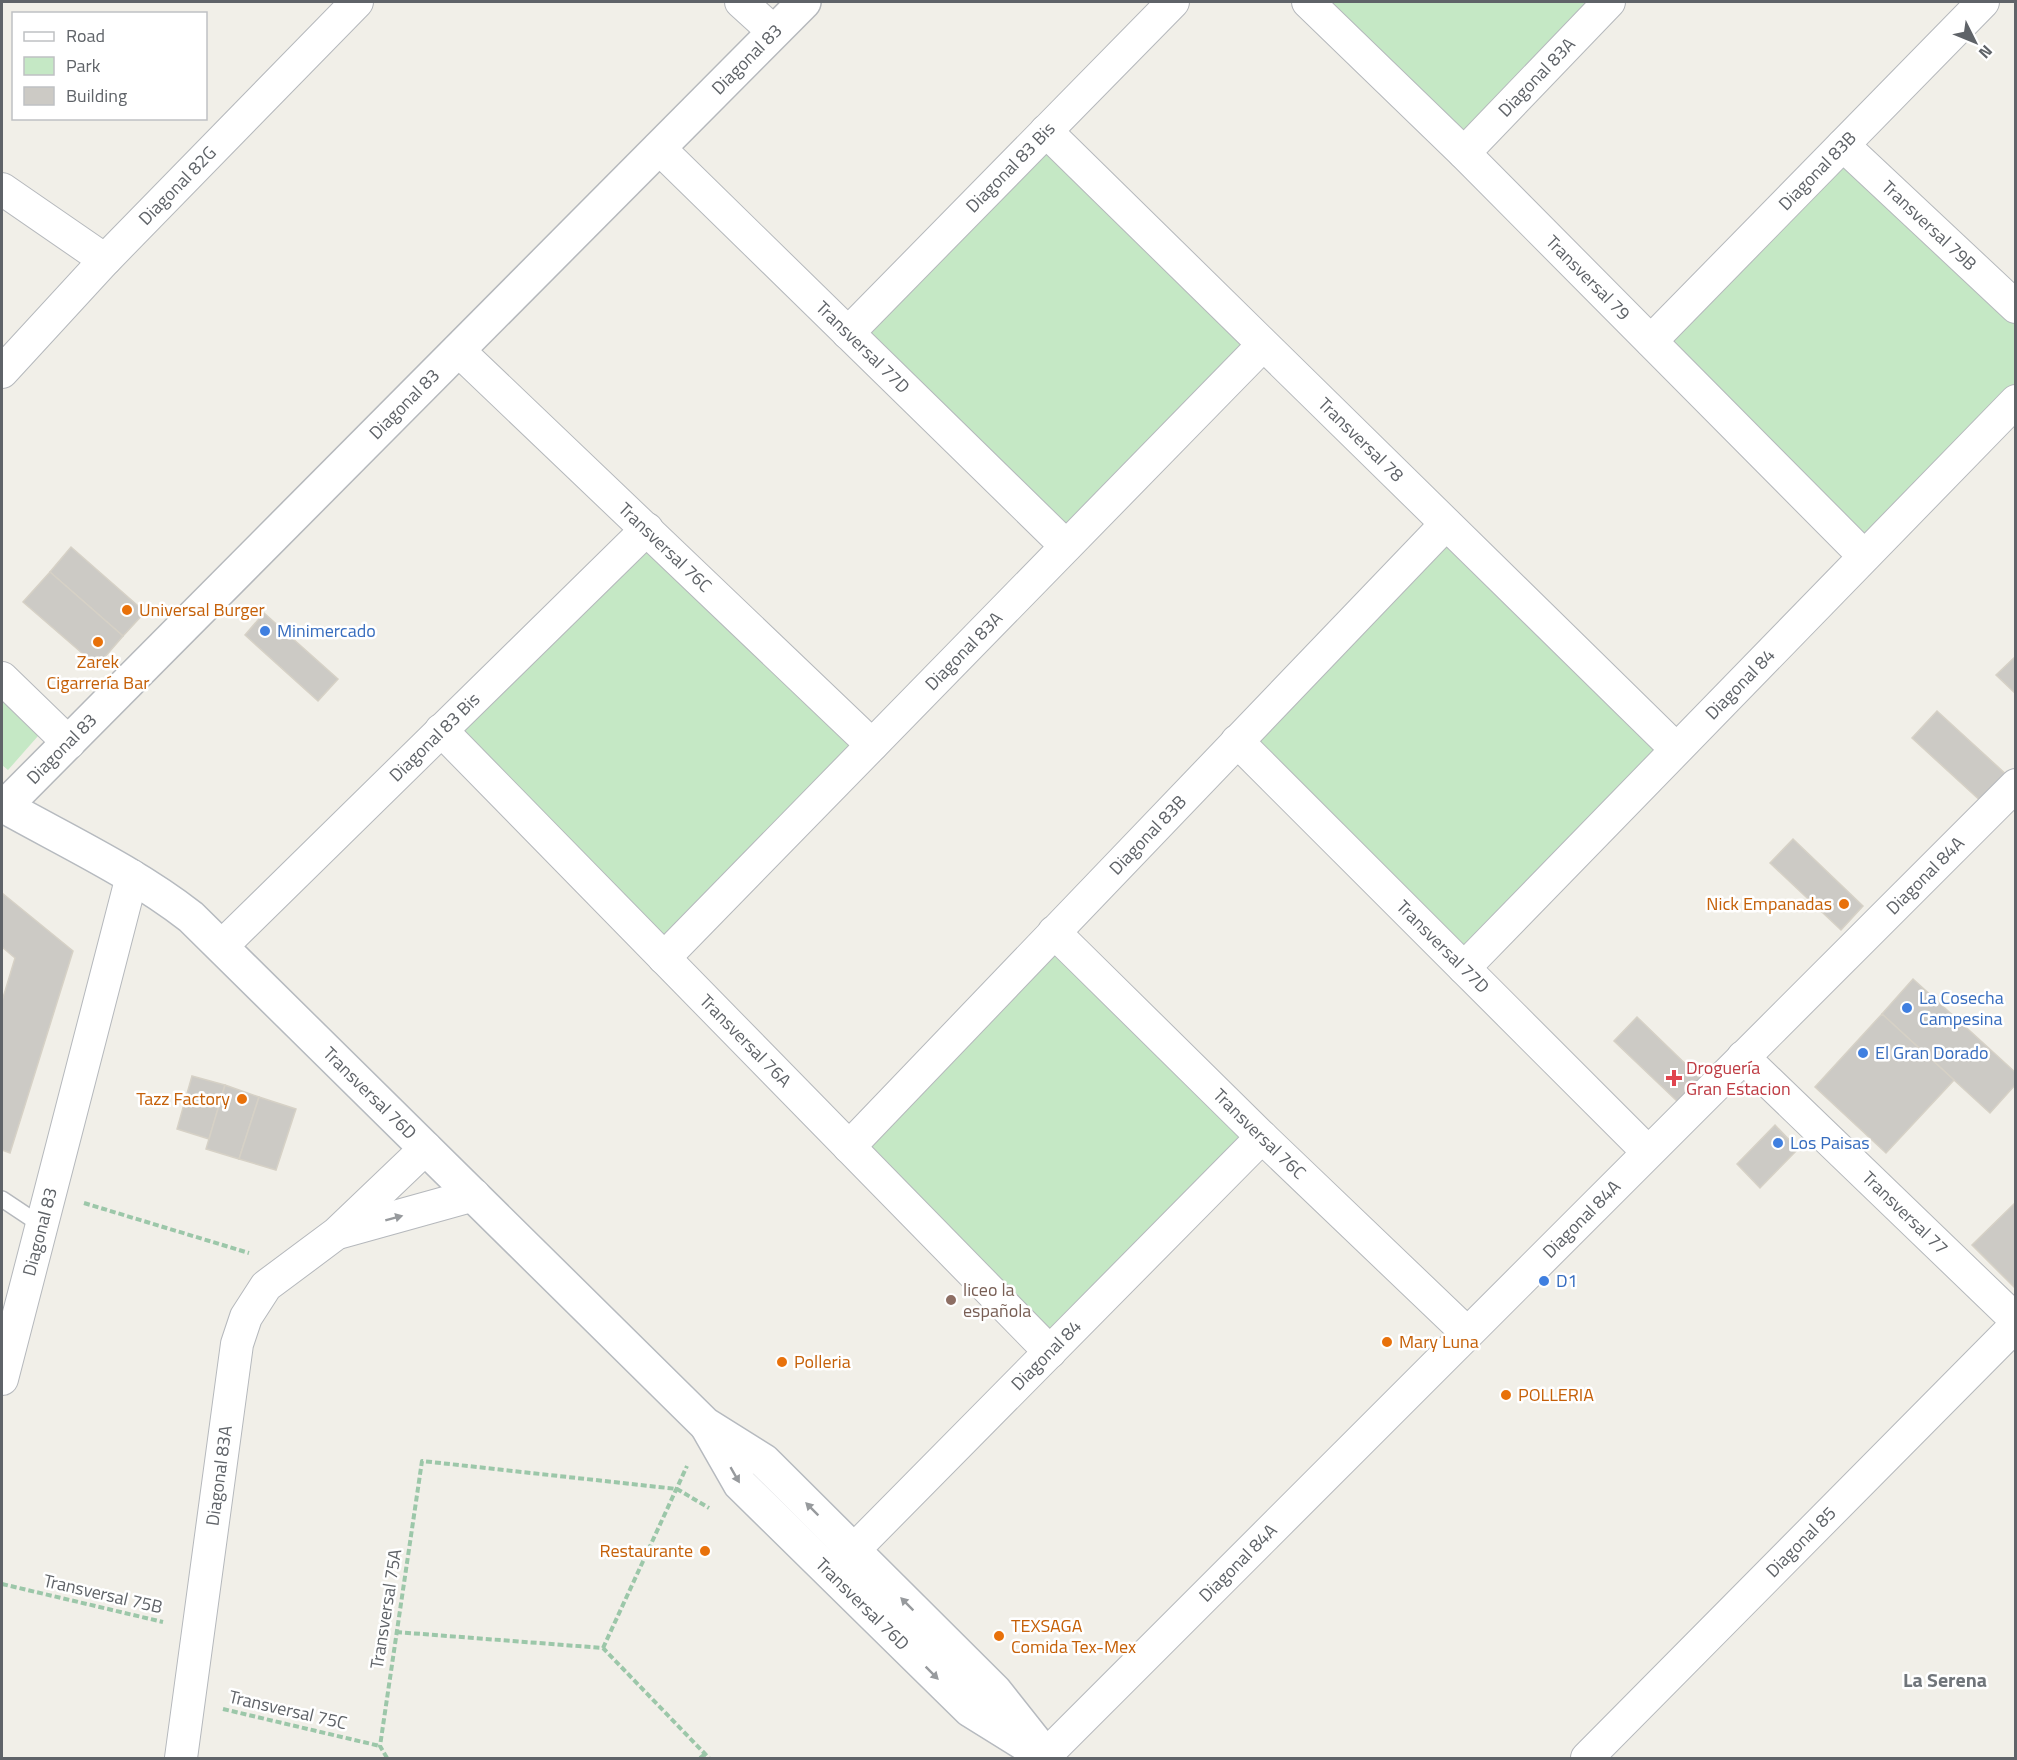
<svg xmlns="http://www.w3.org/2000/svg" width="2017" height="1760" font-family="'Titillium Web',sans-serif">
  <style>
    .green { fill: #c5e8c5 }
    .building { fill: #cccac5; stroke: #d6d1c6; stroke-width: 1.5 }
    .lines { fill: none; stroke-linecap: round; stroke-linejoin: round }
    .service-casing { stroke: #b5b8bc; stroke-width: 18 }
    .minor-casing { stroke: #b5b8bc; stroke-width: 34 }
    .tertiary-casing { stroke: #b5b8bc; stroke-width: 36 }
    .secondary-casing { stroke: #b6babf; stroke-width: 36 }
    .path { stroke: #9cc7a9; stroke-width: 4; stroke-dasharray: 6 3; stroke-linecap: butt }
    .service { stroke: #fff; stroke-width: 15 }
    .minor { stroke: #fff; stroke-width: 32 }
    .tertiary { stroke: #fff; stroke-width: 33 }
    .secondary { stroke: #fff; stroke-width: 33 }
    .oneway { fill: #979a9d }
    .food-dot { fill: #e8710a; stroke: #fff; stroke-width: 2 }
    .shop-dot { fill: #3f7fe0; stroke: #fff; stroke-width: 2 }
    .health-dot { fill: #e0444e; stroke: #fff; stroke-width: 2 }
    .education-dot { fill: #8d6e63; stroke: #fff; stroke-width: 2 }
    .labels { text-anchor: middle; stroke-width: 5; stroke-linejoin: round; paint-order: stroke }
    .street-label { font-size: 18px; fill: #5f6368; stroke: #fff }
    .food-label { font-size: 18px; fill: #c56008; stroke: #fff; text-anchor: start }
    .shop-label { font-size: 18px; fill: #366cbe; stroke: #fff; text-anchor: start }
    .health-label { font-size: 18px; fill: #be3a42; stroke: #fff; text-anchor: start }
    .education-label { font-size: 18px; fill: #785e54; stroke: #fff; text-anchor: start }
    .neighbourhood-label { font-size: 20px; font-weight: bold; fill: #70757a; stroke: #fff }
  </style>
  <rect width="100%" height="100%" fill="#f1efe8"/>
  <g class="green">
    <polygon points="1308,2 1609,2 1464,153"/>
    <polygon points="1046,131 1263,345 1066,546 848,333"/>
    <polygon points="1843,145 2015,307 2015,401 1864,556 1651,341"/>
    <polygon points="1446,524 1676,749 1464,968 1237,742"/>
    <polygon points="647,529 872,745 664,958 441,730"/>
    <polygon points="2,701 38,736 8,770 2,765"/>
    <polygon points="1054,932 1262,1137 1050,1352 849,1147"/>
  </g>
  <g class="building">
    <polygon points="71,547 145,612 123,636 50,572"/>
    <polygon points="50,572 123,636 97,666 23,602"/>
    <polygon points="264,613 338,679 318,701 245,635"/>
    <polygon points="2016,656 2016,694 1996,675"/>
    <polygon points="1937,711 2009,777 1984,804 1912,738"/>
    <polygon points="1793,839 1863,906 1841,930 1770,863"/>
    <polygon points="2,893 73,951 10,1153 2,1150 2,1001 15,958 2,947"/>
    <polygon points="1913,979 2016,1073 2016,1084 1990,1113 1882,1014"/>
    <polygon points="1882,1014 1954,1080 1886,1153 1815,1087"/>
    <polygon points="1637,1017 1700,1078 1678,1102 1614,1041"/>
    <polygon points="192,1076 225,1085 209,1139 177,1129"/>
    <polygon points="225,1085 259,1097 239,1159 206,1149"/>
    <polygon points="259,1097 296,1109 276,1170 239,1159"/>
    <polygon points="1775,1125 1798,1149 1760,1188 1737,1164"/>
    <polygon points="2016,1202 2016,1287 2015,1288 1972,1245"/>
  </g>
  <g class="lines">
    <defs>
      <polyline id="service" points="2,1199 41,1225"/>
      <g id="minor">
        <polyline points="741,2 774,32"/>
        <path id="s1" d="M1308,2L1464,153L1864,556"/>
        <path id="s2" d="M1046,131L1676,749"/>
        <path id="s3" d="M1843,145L2016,307"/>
        <path id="s4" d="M659,148L1066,546"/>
        <path id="s5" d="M1464,153L1609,2"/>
        <polyline points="2,189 105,260"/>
        <path id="s6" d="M848,333L1173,2"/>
        <path id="s7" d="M1651,341L1983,2"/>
        <path id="s8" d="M458,350L872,745"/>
        <path id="s9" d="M2,372L105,260L357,2"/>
        <polyline points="2,678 69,743"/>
        <path id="s10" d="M441,730L1050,1352"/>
        <path id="s11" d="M1237,741L1648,1152"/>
        <path id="s12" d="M1054,932L1262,1137L1467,1333"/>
        <path id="s13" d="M222,946L647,529"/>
        <path id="s14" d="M664,958L1263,345"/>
        <path id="s15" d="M1464,968L2016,401"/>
        <path id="s16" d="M1743,1057L2016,1320"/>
        <path id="s17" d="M849,1147L1446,524"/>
        <polyline points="341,1232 474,1195"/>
        <path id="s18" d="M2,1379L132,876"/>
        <path id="s19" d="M834,1570L1262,1137"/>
        <path id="s20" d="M1045,1756L2016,785"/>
        <path id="s21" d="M181,1758L237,1344L246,1317L266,1286L337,1233L426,1148"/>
        <path id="s22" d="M1587,1758L2016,1325"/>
      </g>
      <g id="tertiary">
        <path id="s23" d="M4,807L804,2"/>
      </g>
      <g id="secondary">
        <path id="s24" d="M2,805C66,841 133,872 191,917L705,1424L764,1461L995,1691L1048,1758"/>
        <path id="s25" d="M708,1428L740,1484L970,1710L1028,1746"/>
      </g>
    </defs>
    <use href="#service" class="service-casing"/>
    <use href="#minor" class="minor-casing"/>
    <use href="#tertiary" class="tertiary-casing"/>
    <use href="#secondary" class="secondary-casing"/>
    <g class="path">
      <polyline points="84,1203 249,1253"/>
      <polyline points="2,1584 163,1622"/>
      <polyline points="396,1632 603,1648 709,1758"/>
      <polyline points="603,1648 687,1466"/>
      <polyline points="223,1709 380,1746"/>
      <polyline points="387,1758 380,1746 422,1461 677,1489 709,1508"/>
      <polyline points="700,1758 705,1754"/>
    </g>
    <use href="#service" class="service"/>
    <use href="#minor" class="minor"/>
    <use href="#tertiary" class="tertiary"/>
    <use href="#secondary" class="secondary"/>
  </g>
  <defs><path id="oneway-solid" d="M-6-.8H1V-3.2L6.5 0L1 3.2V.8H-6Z" transform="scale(1.5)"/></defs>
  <g class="oneway">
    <use href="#oneway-solid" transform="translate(394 1218) rotate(-15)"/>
    <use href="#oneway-solid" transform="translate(735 1475) rotate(60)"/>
    <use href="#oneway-solid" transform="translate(812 1509) rotate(-135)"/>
    <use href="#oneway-solid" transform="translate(907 1604) rotate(-135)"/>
    <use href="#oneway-solid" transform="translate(932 1673) rotate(45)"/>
  </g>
  <g class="food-dot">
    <circle cx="127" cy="610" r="6"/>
    <circle cx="98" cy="642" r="6"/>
    <circle cx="1844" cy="904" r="6"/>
    <circle cx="242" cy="1099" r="6"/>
    <circle cx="1387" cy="1342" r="6"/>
    <circle cx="782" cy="1362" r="6"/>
    <circle cx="1506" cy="1395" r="6"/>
    <circle cx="705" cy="1551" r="6"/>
    <circle cx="999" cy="1636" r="6"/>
  </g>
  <g class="shop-dot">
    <circle cx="265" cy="631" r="6"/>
    <circle cx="1907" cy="1008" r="6"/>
    <circle cx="1863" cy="1053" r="6"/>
    <circle cx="1778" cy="1143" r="6"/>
    <circle cx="1544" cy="1281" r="6"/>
  </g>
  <path class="health-dot" d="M1671 1069h6v6h6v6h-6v6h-6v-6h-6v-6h6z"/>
  <circle class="education-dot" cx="951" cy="1300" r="6"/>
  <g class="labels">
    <g class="street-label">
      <text dy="6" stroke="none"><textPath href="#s23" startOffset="1054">Diagonal 83</textPath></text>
      <text dy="6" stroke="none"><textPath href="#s5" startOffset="105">Diagonal 83A</textPath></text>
      <text dy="6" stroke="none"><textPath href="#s6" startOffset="232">Diagonal 83 Bis</textPath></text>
      <text dy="6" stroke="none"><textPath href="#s7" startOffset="238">Diagonal 83B</textPath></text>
      <text dy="6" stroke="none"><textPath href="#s9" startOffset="256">Diagonal 82G</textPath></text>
      <text dy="6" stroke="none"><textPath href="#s3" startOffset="118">Transversal 79B</textPath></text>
      <text dy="6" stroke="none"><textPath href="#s1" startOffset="393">Transversal 79</textPath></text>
      <text dy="6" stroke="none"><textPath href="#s4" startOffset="285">Transversal 77D</textPath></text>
      <text dy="6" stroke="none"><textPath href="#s23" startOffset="568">Diagonal 83</textPath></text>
      <text dy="6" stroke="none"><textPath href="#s2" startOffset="441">Transversal 78</textPath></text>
      <text dy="6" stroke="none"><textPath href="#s8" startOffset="286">Transversal 76C</textPath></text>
      <text dy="6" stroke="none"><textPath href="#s14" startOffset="429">Diagonal 83A</textPath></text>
      <text dy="6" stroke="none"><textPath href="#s15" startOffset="396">Diagonal 84</textPath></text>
      <text dy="6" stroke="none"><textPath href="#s13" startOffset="298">Diagonal 83 Bis</textPath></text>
      <text dy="6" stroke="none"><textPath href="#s23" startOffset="82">Diagonal 83</textPath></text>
      <text dy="6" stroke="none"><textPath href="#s17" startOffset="432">Diagonal 83B</textPath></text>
      <text dy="6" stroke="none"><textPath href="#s20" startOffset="1245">Diagonal 84A</textPath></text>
      <text dy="6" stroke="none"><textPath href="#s11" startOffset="291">Transversal 77D</textPath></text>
      <text dy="6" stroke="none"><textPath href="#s10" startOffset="435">Transversal 76A</textPath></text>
      <text dy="6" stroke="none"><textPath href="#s24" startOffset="471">Transversal 76D</textPath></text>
      <text dy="6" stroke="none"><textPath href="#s12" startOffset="288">Transversal 76C</textPath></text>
      <text dy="6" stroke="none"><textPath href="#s16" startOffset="225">Transversal 77</textPath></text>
      <text dy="6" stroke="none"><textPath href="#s20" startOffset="759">Diagonal 84A</textPath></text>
      <text dy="6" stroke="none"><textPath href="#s18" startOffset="152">Diagonal 83</textPath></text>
      <text dy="6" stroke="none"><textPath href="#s19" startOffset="302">Diagonal 84</textPath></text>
      <text dy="6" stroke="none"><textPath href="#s21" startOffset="285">Diagonal 83A</textPath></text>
      <text dy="6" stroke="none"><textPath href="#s22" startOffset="304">Diagonal 85</textPath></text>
      <text dy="6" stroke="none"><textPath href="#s20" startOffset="273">Diagonal 84A</textPath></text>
      <text transform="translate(103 1594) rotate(13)" y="6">Transversal 75B</text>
      <text dy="6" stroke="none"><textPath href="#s25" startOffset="236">Transversal 76D</textPath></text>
      <text transform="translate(386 1609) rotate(-81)" y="6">Transversal 75A</text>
      <text transform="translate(288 1710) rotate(13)" y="6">Transversal 75C</text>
    </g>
    <g class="food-label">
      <text x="139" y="616">Universal Burger</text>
      <text x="98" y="668" text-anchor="middle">Zarek<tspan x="98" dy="21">Cigarrería Bar</tspan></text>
      <text x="1832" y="910" text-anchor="end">Nick Empanadas</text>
      <text x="230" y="1105" text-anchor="end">Tazz Factory</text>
      <text x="1399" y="1348">Mary Luna</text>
      <text x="794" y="1368">Polleria</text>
      <text x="1518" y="1401">POLLERIA</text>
      <text x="693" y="1557" text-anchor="end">Restaurante</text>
      <text x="1011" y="1632">TEXSAGA<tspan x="1011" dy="21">Comida Tex-Mex</tspan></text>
    </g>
    <g class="shop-label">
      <text x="277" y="637">Minimercado</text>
      <text x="1919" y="1004">La Cosecha<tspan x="1919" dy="21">Campesina</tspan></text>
      <text x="1875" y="1059">El Gran Dorado</text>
      <text x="1790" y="1149">Los Paisas</text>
      <text x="1556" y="1287">D1</text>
    </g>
    <g class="health-label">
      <text x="1686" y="1074">Droguería<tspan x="1686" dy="21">Gran Estacion</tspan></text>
    </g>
    <g class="education-label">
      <text x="963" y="1296">liceo la<tspan x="963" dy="21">española</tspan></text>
    </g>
    <g class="neighbourhood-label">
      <text x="1945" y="1687">La Serena</text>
    </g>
  </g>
  <rect width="2017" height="1760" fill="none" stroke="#5f6368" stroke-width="6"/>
  <rect x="12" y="12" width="195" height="108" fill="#ffffff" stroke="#bfc1c3" stroke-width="1.5"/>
  <rect x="24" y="32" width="30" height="9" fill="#ffffff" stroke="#bfc1c3" stroke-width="1.5"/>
  <text x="66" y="42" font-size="18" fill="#5f6368">Road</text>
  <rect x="24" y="57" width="30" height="18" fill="#c5e8c5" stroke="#bfc1c3" stroke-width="1.5"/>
  <text x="66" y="72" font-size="18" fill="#5f6368">Park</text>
  <rect x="24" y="87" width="30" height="18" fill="#cccac5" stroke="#bfc1c3" stroke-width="1.5"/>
  <text x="66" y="102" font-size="18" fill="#5f6368">Building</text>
  <g transform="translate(1975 42) rotate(133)" stroke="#ffffff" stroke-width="4.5" paint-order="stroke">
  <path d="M0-4.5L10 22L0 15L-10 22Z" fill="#5f6368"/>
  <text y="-9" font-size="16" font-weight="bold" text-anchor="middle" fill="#5f6368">N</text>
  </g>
</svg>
